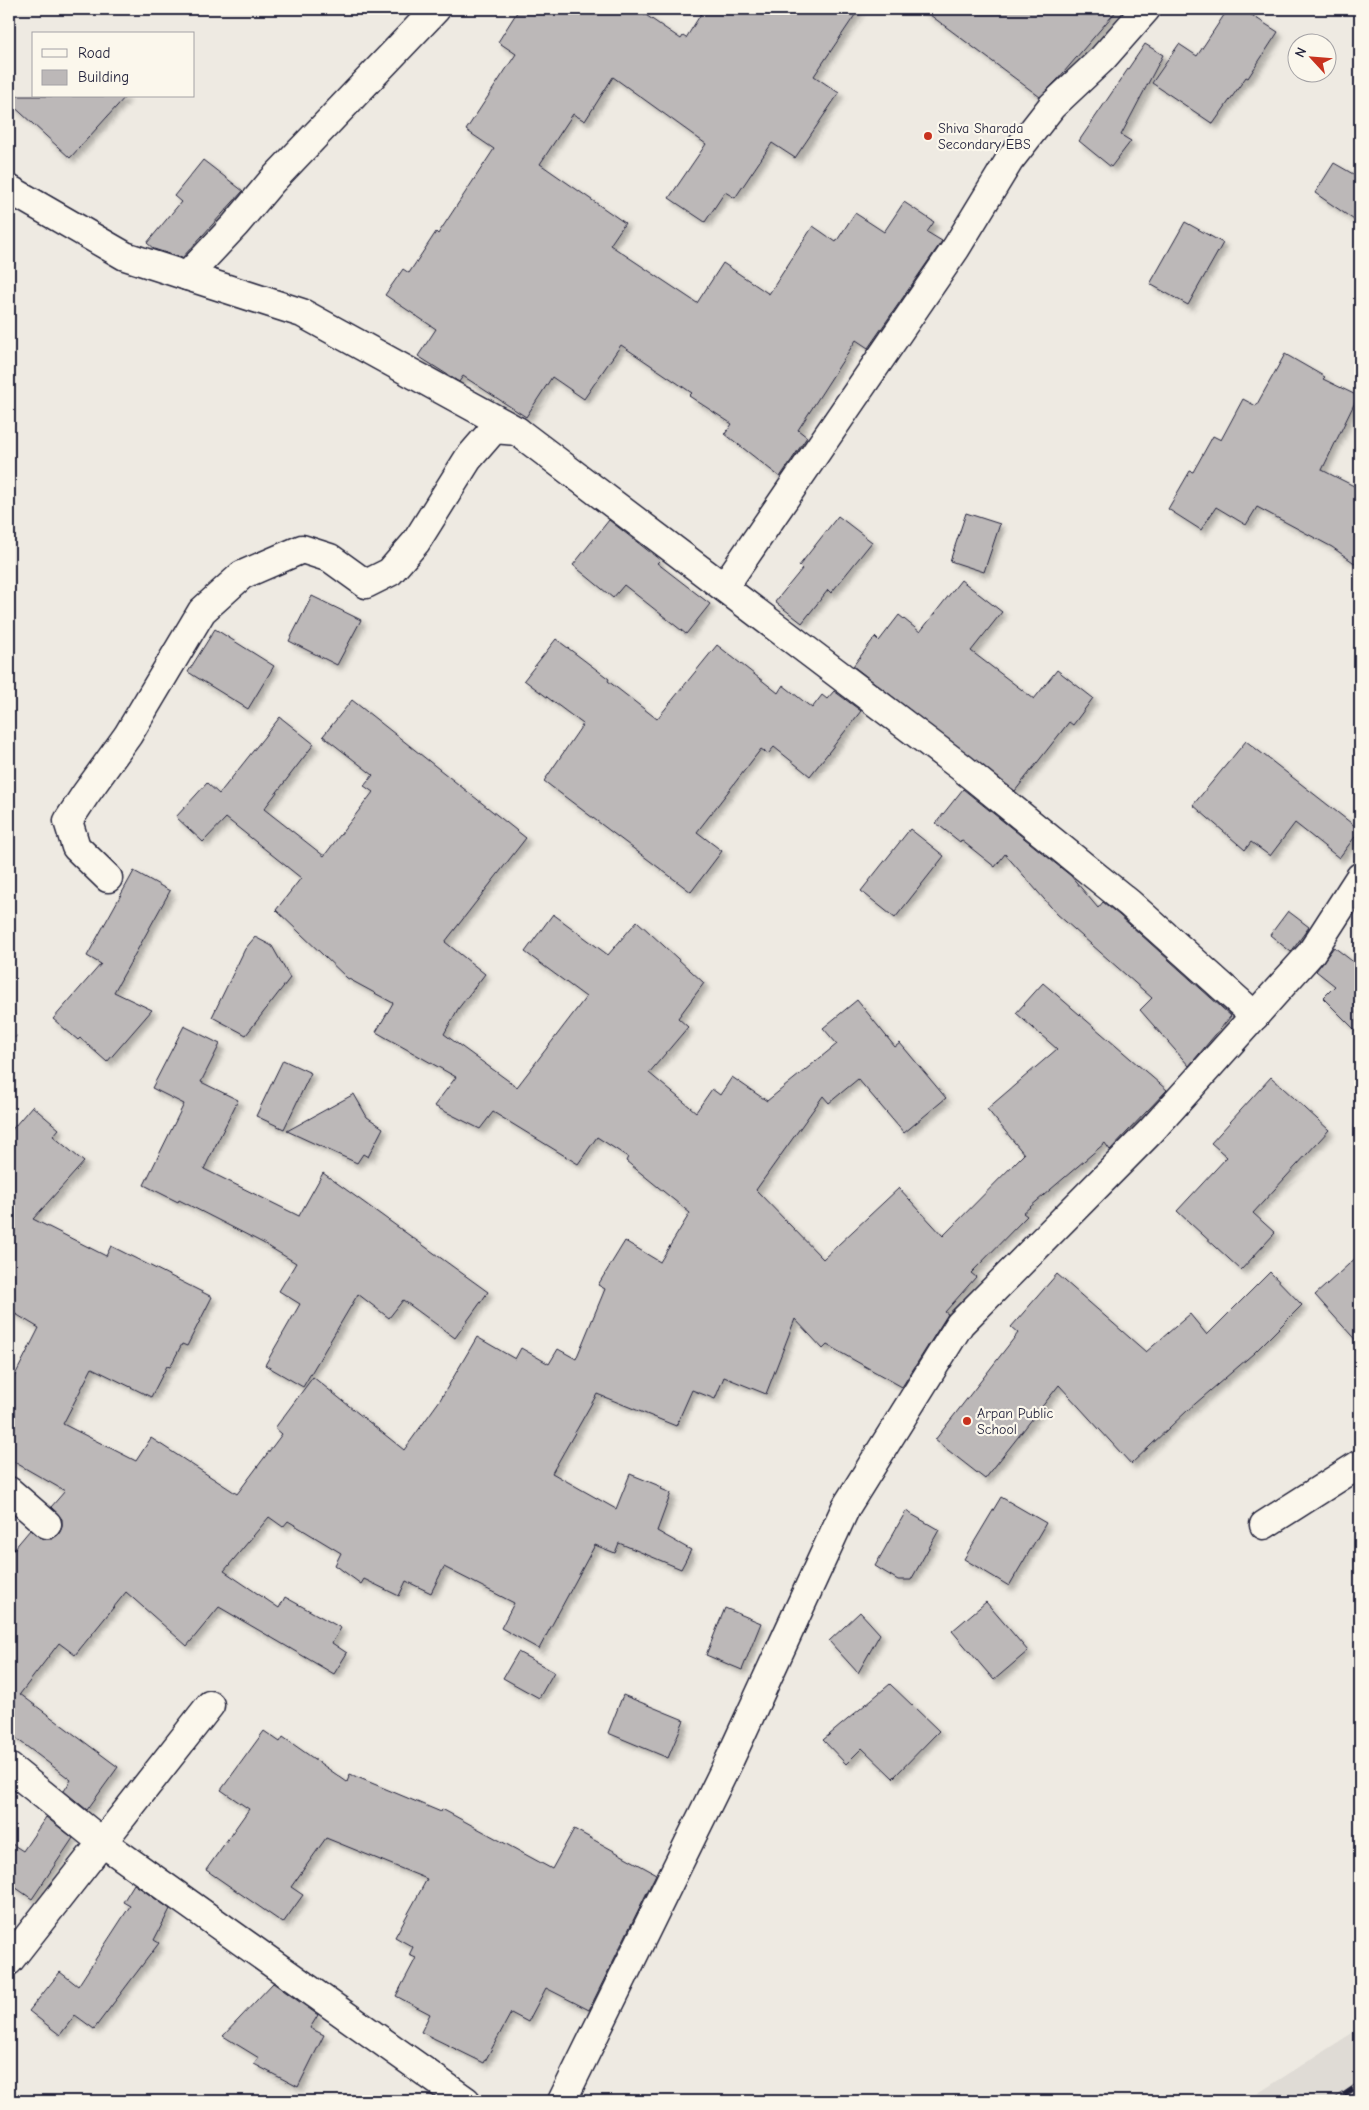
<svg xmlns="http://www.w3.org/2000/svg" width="1369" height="2110" font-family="'Comic Neue',sans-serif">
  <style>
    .built { fill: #dfdbd5 }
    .building { fill: #bcb8b8; stroke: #22223b; filter: url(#shadow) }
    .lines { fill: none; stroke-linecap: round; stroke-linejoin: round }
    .minor-casing { stroke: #22223b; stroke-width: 31 }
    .path { stroke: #22223b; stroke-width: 3; stroke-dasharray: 4 4; stroke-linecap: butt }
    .minor { stroke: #fbf7ec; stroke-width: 28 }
    .rail-casing { stroke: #22223b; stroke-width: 5.5 }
    .rail { stroke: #fbf7ec; stroke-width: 4; stroke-dasharray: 11; stroke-linecap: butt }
    .poi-dot { fill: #c8321e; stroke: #fbf7ec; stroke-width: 2 }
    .labels { text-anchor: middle; stroke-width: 4.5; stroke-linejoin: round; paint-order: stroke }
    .poi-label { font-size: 14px; fill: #22223b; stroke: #fbf7ec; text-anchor: start }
  </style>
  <defs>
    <filter id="shadow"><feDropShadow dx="4.5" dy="4.5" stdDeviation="2.5" flood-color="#0004"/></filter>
  </defs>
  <rect width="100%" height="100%" fill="#eeeae2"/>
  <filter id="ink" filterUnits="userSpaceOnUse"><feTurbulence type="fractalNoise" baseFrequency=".02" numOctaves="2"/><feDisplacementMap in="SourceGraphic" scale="10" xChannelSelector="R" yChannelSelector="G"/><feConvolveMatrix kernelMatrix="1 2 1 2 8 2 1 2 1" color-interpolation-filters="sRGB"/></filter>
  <g filter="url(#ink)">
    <polygon class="built" points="1360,2028 1360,2101 1246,2101"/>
    <g class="building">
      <polygon points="519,9 637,9 681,39 683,36 686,38 704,9 859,9 814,76 839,93 795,158 772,143 735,198 725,192 705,222 669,198 706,144 613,77 585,121 573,114 540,164 625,223 610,245 697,303 723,263 769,294 813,226 836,242 855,213 884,232 904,202 934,222 927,232 942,241 868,348 856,340 798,430 807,437 780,477 725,434 732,424 689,396 692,393 621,345 584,399 552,377 526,417 463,376 459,382 418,356 436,329 385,295 403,269 409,273 436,232 438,234 494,149 466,130 516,54 498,42"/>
      <polygon points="922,9 1118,9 1058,79 1040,97"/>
      <polygon points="1228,9 1242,9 1278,32 1248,78 1246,77 1213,124 1152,83 1179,44 1197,56"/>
      <polygon points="1145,44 1163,55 1121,135 1131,141 1111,167 1079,141"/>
      <polygon points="9,96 126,96 70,158 9,102"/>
      <polygon points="203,160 243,191 182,258 154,249 147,243 181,202 174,196"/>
      <polygon points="1334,163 1360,178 1360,224 1315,193"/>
      <polygon points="1185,222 1223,243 1188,305 1150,284"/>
      <polygon points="1285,354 1325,377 1323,379 1358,396 1322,470 1360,489 1360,567 1332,547 1257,507 1246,525 1216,507 1201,530 1168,509 1190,471 1193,472 1213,436 1221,440 1243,399 1256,406"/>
      <polygon points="966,513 1000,524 984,572 950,561"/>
      <polygon points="838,516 872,542 831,593 828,590 802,623 775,602 802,569 799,566"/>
      <polygon points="609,520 660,560 657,563 710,604 686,634 624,585 613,598 573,565"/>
      <polygon points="961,580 1002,612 971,651 1034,699 1057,670 1093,698 1073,725 1069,722 1015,791 853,666 875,637 879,641 899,615 920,632"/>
      <polygon points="312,596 361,620 337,665 289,641"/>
      <polygon points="215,629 274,666 248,709 188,672"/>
      <polygon points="556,639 609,679 608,681 657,719 717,645 778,693 783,685 812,708 822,695 827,699 834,691 861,711 810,776 774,747 768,754 761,749 697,832 722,851 691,892 544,781 583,724 524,680"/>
      <polygon points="352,700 526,838 445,942 485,974 458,1009 444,1034 517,1087 586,997 525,952 553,914 608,955 637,921 704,983 678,1018 688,1027 649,1073 696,1112 712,1089 720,1095 732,1077 767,1101 837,1044 823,1028 857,1000 895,1047 900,1043 925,1073 946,1098 904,1133 858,1079 829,1103 823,1096 756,1190 823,1259 899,1188 943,1236 1024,1154 987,1109 1057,1049 1016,1013 1043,983 1167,1090 1110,1150 1105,1143 1023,1213 1027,1216 971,1273 976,1277 945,1312 948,1314 902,1387 827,1345 823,1349 795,1319 766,1394 724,1377 715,1399 692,1390 676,1426 597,1394 552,1473 616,1509 630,1474 662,1487 661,1489 671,1493 657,1531 691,1550 681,1569 619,1543 615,1553 595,1545 539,1649 501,1628 514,1603 444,1567 431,1593 406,1581 399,1596 364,1579 361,1584 335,1565 341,1553 288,1521 283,1527 269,1517 224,1571 279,1608 285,1597 341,1628 332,1643 347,1653 334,1674 219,1607 187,1646 126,1592 75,1655 59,1643 20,1694 118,1767 87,1810 64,1791 71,1780 9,1733 9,1555 30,1530 45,1539 52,1539 58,1535 62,1527 62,1519 51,1507 65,1491 9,1459 9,1387 39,1328 9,1310 9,1133 32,1106 59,1129 53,1136 84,1162 33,1219 106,1256 111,1246 212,1297 187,1346 182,1344 170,1367 167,1366 151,1397 92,1368 63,1424 136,1461 151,1438 237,1494 282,1434 275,1428 313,1377 404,1450 440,1400 477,1337 515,1359 521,1348 549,1364 558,1349 576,1359 605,1289 598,1285 625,1241 660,1262 690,1213 626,1161 628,1157 597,1137 578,1164 493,1112 480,1129 434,1106 456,1077 376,1032 393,1003 347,978 276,910 301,878 226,818 203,842 176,817 207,783 219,794 280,717 314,744 264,809 324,856 373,792 364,786 373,775 323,736"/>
      <polygon points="1246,741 1360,830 1339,858 1295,823 1270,856 1251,842 1245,850 1193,805"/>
      <polygon points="963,789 1071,876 1098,908 1103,902 1119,915 1231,1016 1189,1066 1140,1010 1152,998 1057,914 1005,854 995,867 961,840 960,842 936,823"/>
      <polygon points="910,829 944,856 895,918 861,891"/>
      <polygon points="134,871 170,891 114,992 152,1010 107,1062 80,1038 78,1040 53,1019 101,964 87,956"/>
      <polygon points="1288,911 1309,927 1291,952 1270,935"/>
      <polygon points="255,937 272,946 290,978 246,1035 212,1017 245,949"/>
      <polygon points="1334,947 1356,964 1360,960 1360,1035 1323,998 1335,986 1316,971"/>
      <polygon points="184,1026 220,1044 201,1082 238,1100 204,1169 299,1216 323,1173 488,1292 455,1338 403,1300 389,1318 358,1294 303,1387 265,1365 300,1304 279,1291 296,1263 263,1243 179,1200 178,1202 144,1185 184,1104 152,1088"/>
      <polygon points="283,1060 311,1073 284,1129 256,1116"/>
      <polygon points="1271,1077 1329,1130 1253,1213 1275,1233 1241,1270 1177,1211 1227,1157 1211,1143"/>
      <polygon points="354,1094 367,1117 383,1128 368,1157 363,1154 357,1163 287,1131"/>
      <polygon points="1360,1254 1360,1345 1315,1295"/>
      <polygon points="1270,1272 1302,1305 1254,1353 1188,1410 1131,1464 1059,1385 985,1479 935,1440 1018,1333 1011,1327 1057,1274 1146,1352 1190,1314 1207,1335"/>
      <polygon points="1001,1497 1046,1523 1009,1586 964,1559"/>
      <polygon points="906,1511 939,1530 911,1580 898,1580 875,1566"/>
      <polygon points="986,1602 1028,1651 994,1680 952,1631"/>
      <polygon points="725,1608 761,1623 742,1670 706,1655"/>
      <polygon points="860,1612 880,1634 858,1673 829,1641"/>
      <polygon points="518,1652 554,1672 539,1698 503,1678"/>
      <polygon points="890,1684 939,1731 893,1778 862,1748 846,1764 823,1740"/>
      <polygon points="623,1695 684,1720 668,1758 608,1733"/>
      <polygon points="264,1731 280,1742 283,1737 347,1782 350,1774 441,1812 442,1809 552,1869 574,1829 656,1874 589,2010 546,1988 528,2022 511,2013 484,2063 421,2032 430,2014 396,1996 416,1958 409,1955 413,1947 395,1937 427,1879 326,1838 291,1887 303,1895 283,1923 206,1870 249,1809 221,1790"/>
      <polygon points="46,1817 73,1838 32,1899 9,1883 9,1842 23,1851"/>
      <polygon points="134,1884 170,1909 154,1940 159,1943 94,2029 75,2015 60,2035 29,2011 60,1972 78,1986 130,1906 123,1902"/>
      <polygon points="273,1983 318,2015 310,2028 324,2035 298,2087 254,2064 259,2058 223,2036"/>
    </g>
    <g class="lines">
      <defs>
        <g id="minor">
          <polyline points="9,189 125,256 302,313 517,431 961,767 1129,903 1255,1016"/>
          <polyline points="187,276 235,225 272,181 436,9"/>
          <polyline points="724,587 956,248 1009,161 1052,106 1102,59 1146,9"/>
          <polyline points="108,878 76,847 68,821 85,795 128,735 202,611 242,575 302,549 330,558 366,584 390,572 416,542 468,459 494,429 517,431"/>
          <polyline points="9,1491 47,1524"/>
          <polyline points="1264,1525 1360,1464"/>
          <polyline points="9,1767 102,1842 466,2101"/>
          <polyline points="9,1961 210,1705"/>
          <polyline points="562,2101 729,1761 846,1507 960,1324 1151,1131 1311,953 1360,877"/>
        </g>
      </defs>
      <use href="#minor" class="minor-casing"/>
      <polyline class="path" points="9,1032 16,1037"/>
      <use href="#minor" class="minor"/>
      <defs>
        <polyline id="rail" points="1335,2101 1360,2084"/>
      </defs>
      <use href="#rail" class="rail-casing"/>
      <use href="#rail" class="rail"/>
    </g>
  </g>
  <g class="poi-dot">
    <circle cx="928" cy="136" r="5"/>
    <circle cx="967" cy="1421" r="5"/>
  </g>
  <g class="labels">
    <g class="poi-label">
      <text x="938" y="133">Shiva Sharada<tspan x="938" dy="16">Secondary EBS</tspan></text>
      <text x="977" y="1418">Arpan Public<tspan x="977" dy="16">School</tspan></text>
    </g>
  </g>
  <rect width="1369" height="2110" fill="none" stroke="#fbf7ec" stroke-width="30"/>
  <rect x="15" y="15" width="1339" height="2080" fill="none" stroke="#22223b" stroke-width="2" filter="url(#ink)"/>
  <rect x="32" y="32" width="162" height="65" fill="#fbf7ec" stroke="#a4a2a5"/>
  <rect x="42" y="49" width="25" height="8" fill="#fbf7ec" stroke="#a4a2a5"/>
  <text x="78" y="58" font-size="15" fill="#22223b">Road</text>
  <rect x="42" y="70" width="25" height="15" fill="#bcb8b8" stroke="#a4a2a5"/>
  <text x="78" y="82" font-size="15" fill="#22223b">Building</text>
  <g transform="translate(1312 58) rotate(296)"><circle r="24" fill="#fbf7ec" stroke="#a4a2a5"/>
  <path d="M0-4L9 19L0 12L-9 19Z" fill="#c8321e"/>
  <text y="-8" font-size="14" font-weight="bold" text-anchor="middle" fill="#22223b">N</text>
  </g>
</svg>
